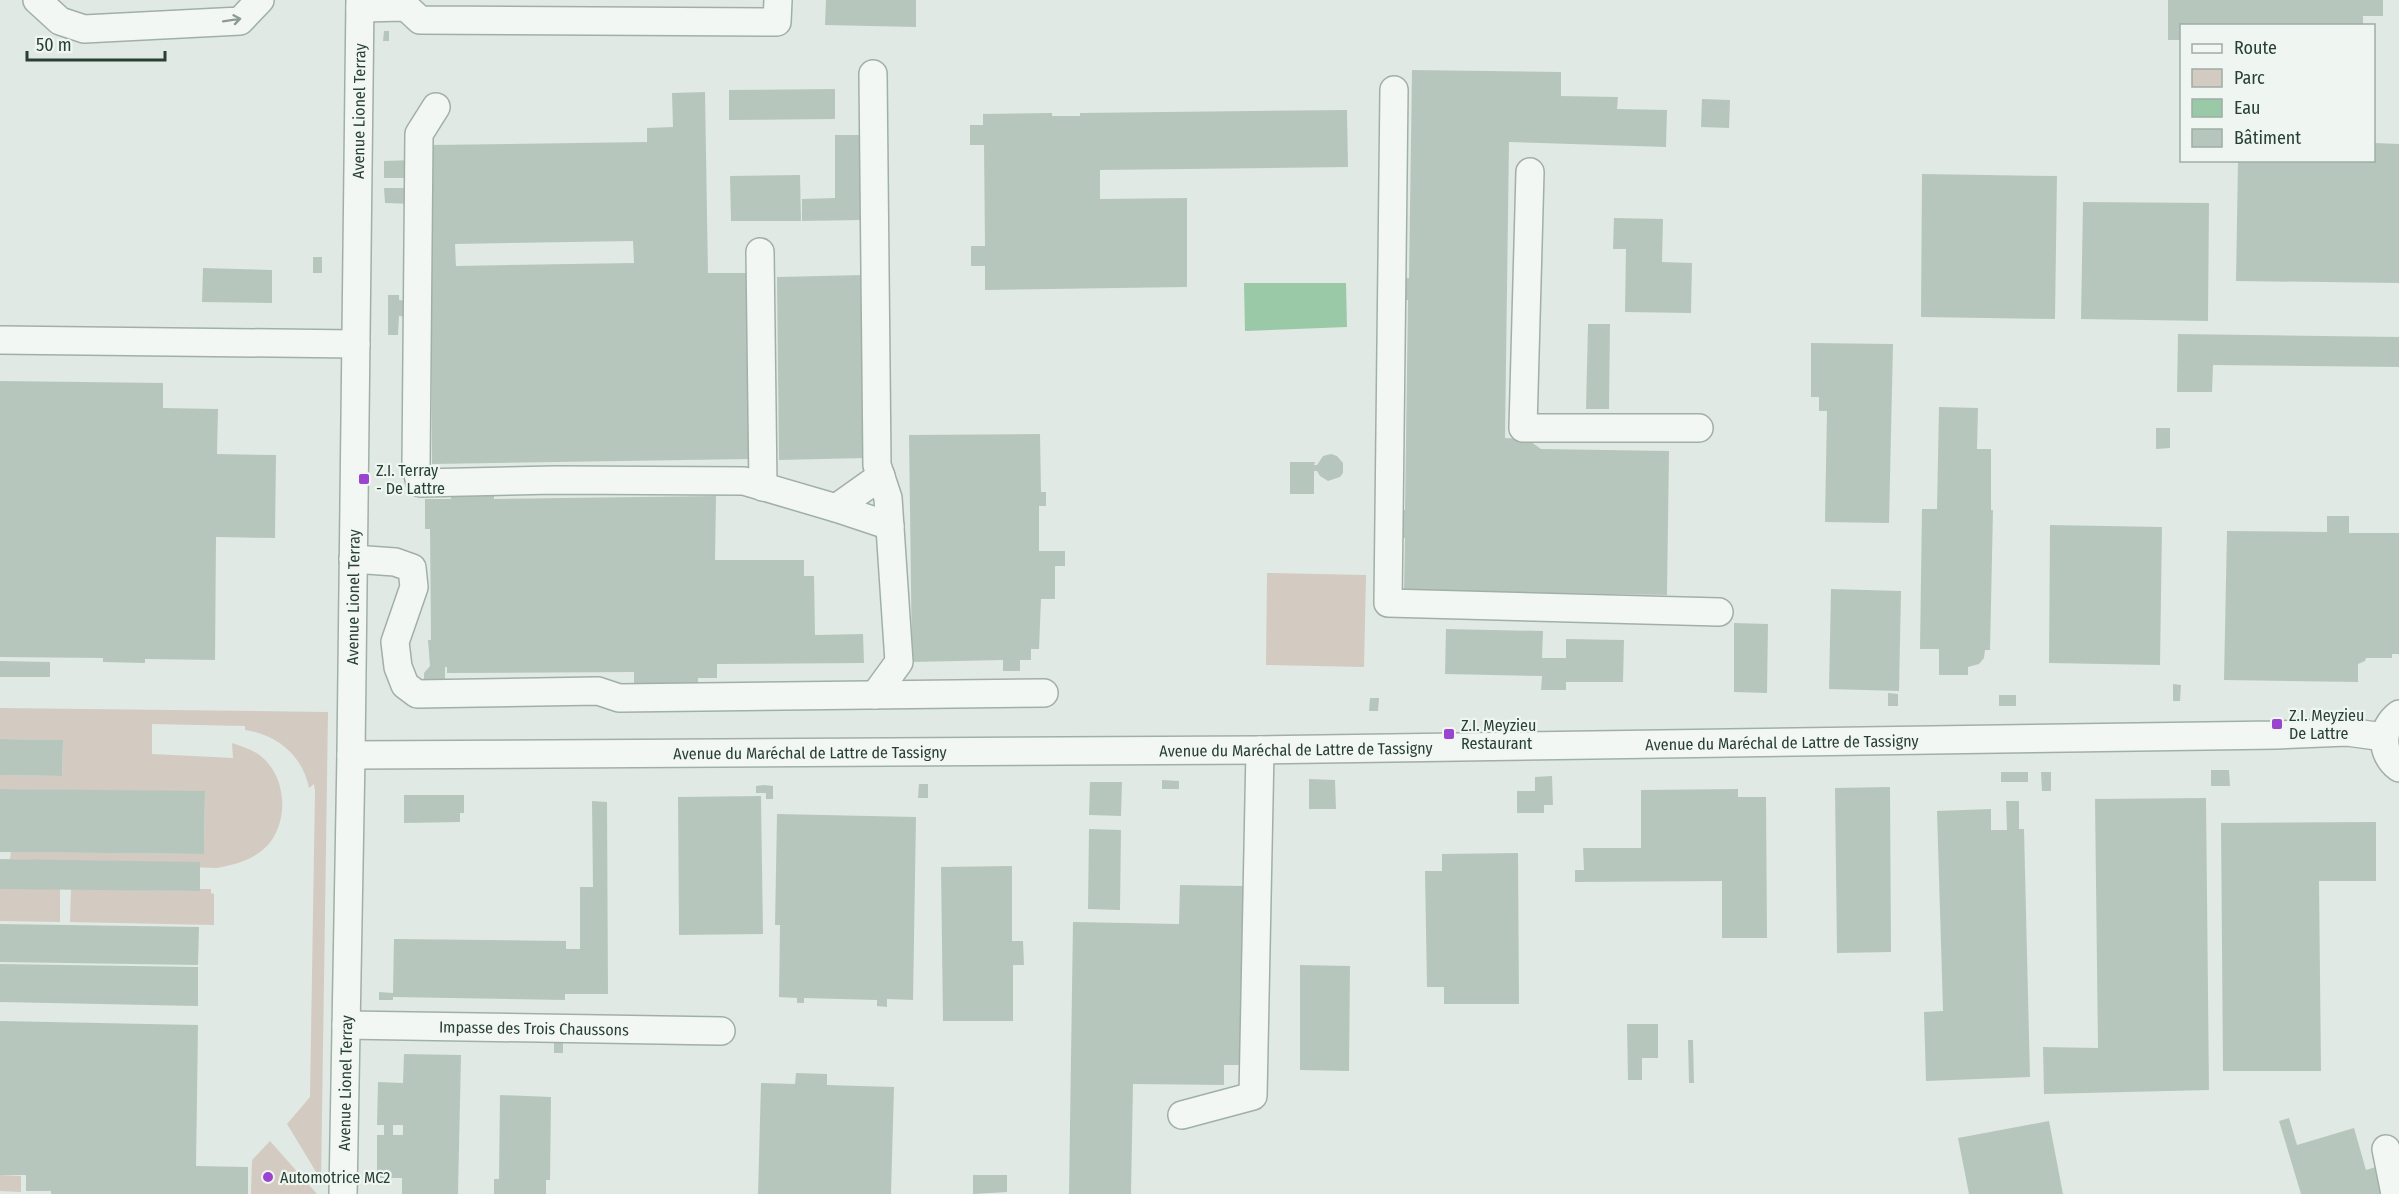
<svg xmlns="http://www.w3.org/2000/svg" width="2399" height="1194" font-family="'Fira Sans Condensed',sans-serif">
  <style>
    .green { fill: #d3cac1 }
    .water { fill: #9ac9a8 }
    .building { fill: #b7c6bd; fill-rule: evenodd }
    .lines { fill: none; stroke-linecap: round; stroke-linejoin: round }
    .minor-casing { stroke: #a1b0a7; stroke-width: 30 }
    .minor { stroke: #f2f7f4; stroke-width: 27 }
    .oneway { stroke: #8d9c93 }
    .poi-dot { fill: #9a44cf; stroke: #eff6f2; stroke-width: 2 }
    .labels { text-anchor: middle; stroke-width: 4.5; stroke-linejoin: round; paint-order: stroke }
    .street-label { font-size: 16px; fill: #284032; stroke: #eff6f2 }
    .poi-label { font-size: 16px; fill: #284032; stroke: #eff6f2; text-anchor: start }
  </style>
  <rect width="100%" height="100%" fill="#e0e9e3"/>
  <g class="green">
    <polygon points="1267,573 1366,575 1364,667 1266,665"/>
    <path d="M0,708L328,712L321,1180L287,1124L310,1097L315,791L314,784L309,788C303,756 277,734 245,730V726L152,724V754L233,758L232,743C240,746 250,749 258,754C287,774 290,821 267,846C253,860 234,865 216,868L10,859L11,852L204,854L205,792L0,789V775L62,776L63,740L0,739Z"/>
    <polygon points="0,889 60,889 60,922 0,921"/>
    <polygon points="71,889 199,891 200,889 211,889 211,893 214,894 214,925 70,922"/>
    <polygon points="270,1141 317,1194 251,1194 252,1160"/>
    <polygon points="0,1175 21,1176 21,1192 0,1191"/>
  </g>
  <polygon class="water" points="1244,283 1346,283 1347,327 1245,331"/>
  <g class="building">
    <polygon points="826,0 916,0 916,27 825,25"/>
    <polygon points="2168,0 2383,0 2383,16 2363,16 2363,26 2181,26 2181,40 2168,40"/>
    <polygon points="384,31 389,31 389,41 383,41"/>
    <polygon points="1412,70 1561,72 1561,96 1618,97 1617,109 1667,110 1666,147 1509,142 1505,438 1527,439 1541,449 1669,451 1667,595 1404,591 1405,538 1392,538 1393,510 1405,510 1408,300 1393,300 1393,278 1409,278"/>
    <polygon points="835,89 835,119 729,120 729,90"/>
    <path d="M705,92L708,273H748L750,459L432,464L431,145L647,142V128L673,127L672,93ZM633,241L634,263L456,266L455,244Z"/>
    <polygon points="1702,99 1730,100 1729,128 1701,127"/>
    <polygon points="1347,110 1348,167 1100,170 1100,199 1187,198 1187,287 985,290 985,266 971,266 971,246 985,246 984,145 970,145 970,125 983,125 983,114 1052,113 1052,116 1080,116 1080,113"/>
    <polygon points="835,135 861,135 861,220 802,221 802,199 835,198"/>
    <polygon points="2374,143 2399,144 2399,283 2236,281 2238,160 2374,160"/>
    <polygon points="413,160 413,178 384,178 384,161"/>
    <polygon points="1922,174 2057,176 2055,319 1921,317"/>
    <polygon points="800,175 801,221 731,221 730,176"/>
    <polygon points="384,188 414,188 414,204 385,203"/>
    <polygon points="2083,202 2209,203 2208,321 2081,319"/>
    <polygon points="1614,218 1663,219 1662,262 1692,263 1691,313 1625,312 1626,249 1613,249"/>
    <rect x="313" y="257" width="9" height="16"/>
    <polygon points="203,268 272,270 272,303 202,302"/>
    <polygon points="863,275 866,458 779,460 777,277"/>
    <polygon points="388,295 399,295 399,300 407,301 407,317 399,316 398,335 388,335"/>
    <polygon points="1588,324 1610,324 1609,409 1586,409"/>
    <polygon points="2178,334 2399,337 2399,367 2213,365 2212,392 2177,392"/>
    <polygon points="1811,343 1893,344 1889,523 1825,522 1827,411 1819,411 1819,397 1811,397"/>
    <polygon points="0,381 163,383 163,408 218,409 217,454 276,455 275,538 216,537 215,660 145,659 145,663 103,662 103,658 0,657"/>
    <polygon points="1939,407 1978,408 1977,449 1991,449 1991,510 1993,510 1990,650 1985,650 1984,658 1979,664 1968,667 1968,675 1939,675 1939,649 1920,649 1922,509 1937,509"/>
    <polygon points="2156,428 2170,428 2170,448 2156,449"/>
    <polygon points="1040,434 1041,492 1046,492 1046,506 1039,506 1039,551 1065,551 1065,566 1055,566 1055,599 1041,599 1039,649 1031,649 1031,660 1020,660 1020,671 1003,671 1003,660 912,662 909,435"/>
    <polygon points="1331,454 1337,456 1343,463 1343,473 1340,477 1328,481 1320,476 1317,471 1314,471 1314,494 1290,494 1290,462 1315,462 1314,465 1317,465 1323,456"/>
    <polygon points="494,493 494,499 716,496 715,560 804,560 804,576 814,576 815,635 863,634 864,663 717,664 717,678 698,678 698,685 634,686 634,672 447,673 447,667 445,667 445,680 424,680 424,673 430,666 428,640 431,640 430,529 425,529 425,499 451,499 451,494"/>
    <polygon points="2327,516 2349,516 2349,533 2399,533 2399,654 2392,654 2392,658 2366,658 2365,661 2358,664 2358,682 2224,680 2227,531 2327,532"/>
    <polygon points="2050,525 2162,527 2160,665 2049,663"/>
    <polygon points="1831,589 1901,591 1899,691 1829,689"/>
    <polygon points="1734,623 1768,624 1767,693 1734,692"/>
    <polygon points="1446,629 1543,631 1542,658 1566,658 1566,639 1624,640 1623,682 1566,682 1566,690 1541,690 1542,676 1445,674"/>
    <polygon points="0,661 50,662 50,677 0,677"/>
    <polygon points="2173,684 2181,685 2180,701 2173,701"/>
    <polygon points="1888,693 1898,694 1898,706 1888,706"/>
    <rect x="1999" y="695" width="17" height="11"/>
    <polygon points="1370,698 1379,698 1378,711 1369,711"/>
    <polygon points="0,739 63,740 62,776 0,775"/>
    <polygon points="2211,770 2229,770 2230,786 2211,786"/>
    <rect x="2001" y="772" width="27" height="10"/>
    <polygon points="2041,772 2051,772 2051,791 2042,791"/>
    <polygon points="1552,776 1553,805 1544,805 1544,813 1517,813 1517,791 1535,791 1535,777"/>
    <polygon points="1309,779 1335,780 1336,809 1309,809"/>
    <polygon points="1162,780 1179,781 1179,789 1162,789"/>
    <polygon points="1090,782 1122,782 1121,816 1089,815"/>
    <polygon points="919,784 928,784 928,798 918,798"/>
    <polygon points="764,785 773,786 773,799 766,799 766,793 756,793 756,786"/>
    <polygon points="1890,787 1891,952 1837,953 1835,788"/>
    <polygon points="0,789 205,791 204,854 0,852"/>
    <polygon points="1738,789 1738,797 1766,797 1767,938 1722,938 1722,881 1575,882 1575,870 1584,870 1583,848 1641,848 1641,790"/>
    <polygon points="404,795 464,795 464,813 460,813 460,822 404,823"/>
    <polygon points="761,796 763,934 679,935 678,797"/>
    <polygon points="2206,798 2209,1090 2044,1094 2043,1047 2098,1048 2095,799"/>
    <polygon points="592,801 607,802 608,994 565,994 565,1000 393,997 393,1000 379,1000 379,992 393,993 394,939 566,941 566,949 580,949 580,887 593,887"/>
    <polygon points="2006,801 2019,801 2019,829 2024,829 2030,1077 1926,1081 1924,1012 1943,1011 1937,811 1991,809 1991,830 2007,830"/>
    <polygon points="777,814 916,817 913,1000 887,999 887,1007 877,1006 877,1000 804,998 804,1003 797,1003 797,998 779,997 780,925 775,925"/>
    <polygon points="2376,822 2376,881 2319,881 2321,1071 2223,1071 2221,823"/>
    <polygon points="1089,829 1121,830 1120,910 1088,909"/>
    <polygon points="1518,853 1519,1004 1444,1004 1444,987 1427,987 1425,871 1442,871 1442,854"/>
    <polygon points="0,859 200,862 200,891 0,889"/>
    <polygon points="1012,866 1012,941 1023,941 1024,965 1013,965 1013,1021 943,1021 941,867"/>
    <polygon points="1180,885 1243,886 1240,1065 1224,1065 1224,1085 1133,1084 1131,1194 1069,1194 1073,922 1179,924"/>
    <polygon points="0,924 199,927 198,965 0,962"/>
    <polygon points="0,964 198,967 198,1006 0,1002"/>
    <polygon points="1300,965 1350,966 1349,1071 1300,1070"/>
    <polygon points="0,1021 198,1025 196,1166 248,1167 248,1194 51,1194 51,1191 26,1191 26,1175 0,1175"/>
    <polygon points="1627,1024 1658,1024 1658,1058 1642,1058 1642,1080 1628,1080"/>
    <polygon points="1688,1040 1693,1040 1694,1083 1689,1083"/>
    <rect x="554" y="1042" width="9" height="11"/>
    <path d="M404,1054L461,1055L458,1194H402V1178H377V1135H384V1125H377L378,1082L403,1083ZM393,1125H403V1135H393Z"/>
    <polygon points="796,1073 827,1074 827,1085 894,1087 891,1194 758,1194 761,1083 795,1084"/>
    <polygon points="500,1095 551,1097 550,1180 546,1180 546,1194 494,1194 494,1179 499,1179"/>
    <polygon points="2289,1118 2297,1145 2354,1128 2366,1170 2379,1166 2387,1194 2301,1194 2279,1121"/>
    <polygon points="2049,1121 2063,1194 1969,1194 1958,1138"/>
    <polygon points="973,1175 1007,1175 1007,1192 973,1194"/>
  </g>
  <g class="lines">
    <defs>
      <g id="minor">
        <polyline points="37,0 60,21 84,29 240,21 260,0"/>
        <polyline points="360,8 406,7 420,20 777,22 778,0"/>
        <polyline points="873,74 877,465 888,498 899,662 875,695"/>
        <polyline points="1394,90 1388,603 1719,612"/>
        <polyline points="436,107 419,134 416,466 420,483 555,480 744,481 836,508"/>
        <polyline points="1530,172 1523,428 1699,428"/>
        <polyline points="760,252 763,487"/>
        <polyline points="0,340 356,344"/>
        <polyline points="881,476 836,508 890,526"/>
        <polyline points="353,559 395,562 412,568 414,587 395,642 398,667 405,685 417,694 598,691 619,698 1044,693"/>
        <path d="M2399,714C2380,728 2380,754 2399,768"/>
        <path id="s1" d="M351,755L1260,750L2276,735L2347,732L2384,737"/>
        <path id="s2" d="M346,1025L721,1031"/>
        <polyline points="1182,1115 1253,1096 1260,750"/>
        <polyline points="2386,1149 2395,1194"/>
        <path id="s3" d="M343,1194L351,755L360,0"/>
      </g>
    </defs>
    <use href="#minor" class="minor-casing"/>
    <use href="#minor" class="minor"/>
  </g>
  <defs><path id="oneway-shaft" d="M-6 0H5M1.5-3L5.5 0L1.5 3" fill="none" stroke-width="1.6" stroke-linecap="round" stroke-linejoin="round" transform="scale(1.5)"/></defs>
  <use class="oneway" href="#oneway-shaft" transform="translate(232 20) rotate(-9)"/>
  <g class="poi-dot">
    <rect x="358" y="473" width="12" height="12" rx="3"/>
    <rect x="2271" y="718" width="12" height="12" rx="3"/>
    <rect x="1443" y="728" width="12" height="12" rx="3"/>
    <circle cx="268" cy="1177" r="6"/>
  </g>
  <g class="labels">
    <g class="street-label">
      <text dy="6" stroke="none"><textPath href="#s3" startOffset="1083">Avenue Lionel Terray</textPath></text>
      <text dy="6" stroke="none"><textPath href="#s3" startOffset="597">Avenue Lionel Terray</textPath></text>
      <text dy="6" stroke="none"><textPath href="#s1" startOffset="1431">Avenue du Maréchal de Lattre de Tassigny</textPath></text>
      <text dy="6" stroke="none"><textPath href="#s1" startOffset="945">Avenue du Maréchal de Lattre de Tassigny</textPath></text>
      <text dy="6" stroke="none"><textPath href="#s1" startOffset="459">Avenue du Maréchal de Lattre de Tassigny</textPath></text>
      <text dy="6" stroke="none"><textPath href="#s2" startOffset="188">Impasse des Trois Chaussons</textPath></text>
      <text dy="6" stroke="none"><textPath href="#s3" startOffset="111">Avenue Lionel Terray</textPath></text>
    </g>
    <g class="poi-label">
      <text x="376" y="476">Z.I. Terray<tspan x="376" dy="18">- De Lattre</tspan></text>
      <text x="2289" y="721">Z.I. Meyzieu<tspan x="2289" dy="18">De Lattre</tspan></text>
      <text x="1461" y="731">Z.I. Meyzieu<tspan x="1461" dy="18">Restaurant</tspan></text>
      <text x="280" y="1183">Automotrice MC2</text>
    </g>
  </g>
  <rect x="2180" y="24" width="195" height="138" fill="#eff6f2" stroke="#9fada5" stroke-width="1.5"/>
  <rect x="2192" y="44" width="30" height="9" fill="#f2f7f4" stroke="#9fada5" stroke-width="1.5"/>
  <text x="2234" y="54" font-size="18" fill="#284032">Route</text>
  <rect x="2192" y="69" width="30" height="18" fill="#d3cac1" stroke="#9fada5" stroke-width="1.5"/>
  <text x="2234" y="84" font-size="18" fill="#284032">Parc</text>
  <rect x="2192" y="99" width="30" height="18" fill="#9ac9a8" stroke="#9fada5" stroke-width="1.5"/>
  <text x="2234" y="114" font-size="18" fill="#284032">Eau</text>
  <rect x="2192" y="129" width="30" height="18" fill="#b7c6bd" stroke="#9fada5" stroke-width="1.5"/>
  <text x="2234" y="144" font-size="18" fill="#284032">Bâtiment</text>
  <path d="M27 51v9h138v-9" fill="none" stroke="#284032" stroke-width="3"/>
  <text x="36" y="51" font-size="18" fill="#284032" stroke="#eff6f2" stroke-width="4.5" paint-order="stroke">50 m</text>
</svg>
